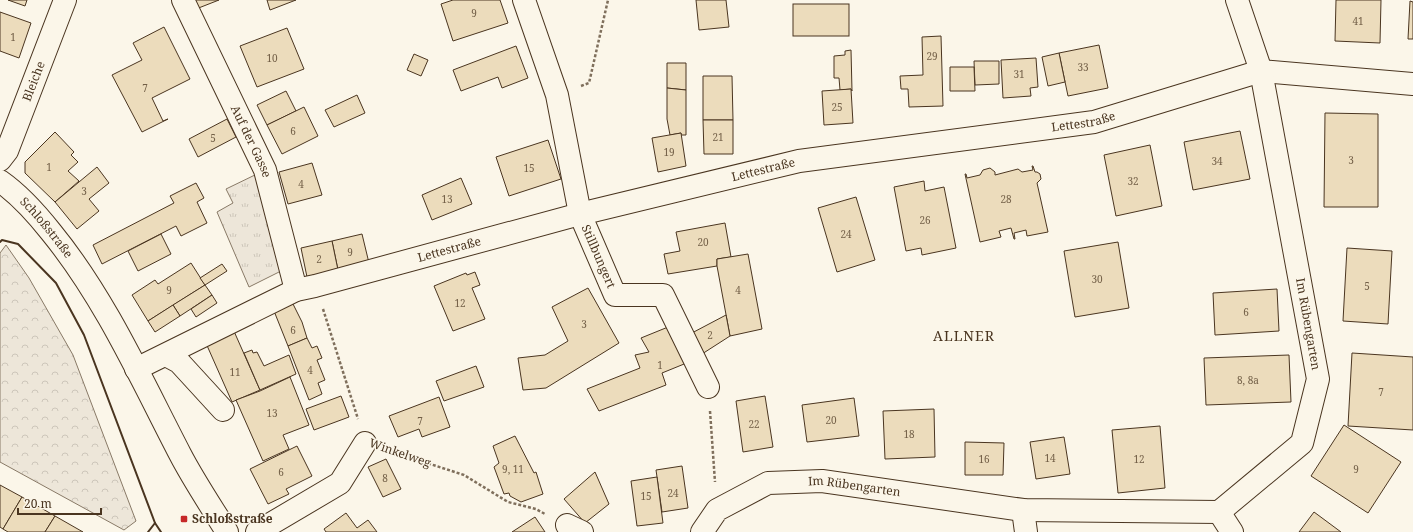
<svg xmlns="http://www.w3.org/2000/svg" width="1413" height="532" font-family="'Noto Serif',serif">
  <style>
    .forest { fill: url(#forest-crowns); stroke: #887966 }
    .park { fill: url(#park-tufts); stroke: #887966 }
    .building { fill: #ecdcbc; stroke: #4a3520 }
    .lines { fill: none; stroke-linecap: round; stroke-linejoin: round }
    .minor-casing { stroke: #4a3520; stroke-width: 24 }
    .major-casing { stroke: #4a3520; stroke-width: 24 }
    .path { stroke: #7f6f5c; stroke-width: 2.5; stroke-dasharray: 3 2; stroke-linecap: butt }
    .minor { stroke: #fbf6e9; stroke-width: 22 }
    .major { stroke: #fbf6e9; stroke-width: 22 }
    .wall { stroke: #4a3520; stroke-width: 2 }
    .poi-dot { fill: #c62828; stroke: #fbf6e9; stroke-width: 1.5 }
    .labels { text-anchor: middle; stroke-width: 3; stroke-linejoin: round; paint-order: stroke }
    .number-label { font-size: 10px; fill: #725f47 }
    .street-label { font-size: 12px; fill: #4a3520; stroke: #fbf6e9 }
    .poi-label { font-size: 12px; font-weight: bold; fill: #4a3520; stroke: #fbf6e9; text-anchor: start }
    .quarter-label { font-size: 14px; letter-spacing: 1px; fill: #4a3520; stroke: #fbf6e9 }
  </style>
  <defs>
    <pattern id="forest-crowns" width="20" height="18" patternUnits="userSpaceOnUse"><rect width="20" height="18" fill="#ede6d9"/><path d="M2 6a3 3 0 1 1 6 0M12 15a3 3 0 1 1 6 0" fill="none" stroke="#cdc6ba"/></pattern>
    <pattern id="park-tufts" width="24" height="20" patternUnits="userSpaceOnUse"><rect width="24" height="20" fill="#ede6d9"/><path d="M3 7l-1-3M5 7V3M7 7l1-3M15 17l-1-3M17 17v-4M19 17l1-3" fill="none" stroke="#cdc6ba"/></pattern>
  </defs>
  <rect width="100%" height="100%" fill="#fbf6e9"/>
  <polygon class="forest" points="6,245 29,278 73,355 136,521 124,530 0,462 0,253"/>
  <polygon class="park" points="259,173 281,271 249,287 217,212 233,203 226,189"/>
  <g class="building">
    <polygon points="8,0 27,0 25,6"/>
    <polygon points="193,0 219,0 196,9"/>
    <polygon points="267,0 296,0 270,10"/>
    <polygon points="453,0 500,0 508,23 453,41 441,4"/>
    <polygon points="696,0 726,0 729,27 699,30"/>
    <polygon points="1336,0 1381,0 1380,43 1335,41"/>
    <polygon points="1410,1 1413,2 1413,39 1408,39"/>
    <rect x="793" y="4" width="56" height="32"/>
    <polygon points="0,12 31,23 19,58 0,51"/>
    <polygon points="164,27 190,79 152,98 163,121 168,119 142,132 112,75 142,60 133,43"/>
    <polygon points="287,28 304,69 257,87 240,46"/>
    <polygon points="941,36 943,106 909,107 908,89 901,89 900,76 923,75 922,37"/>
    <polygon points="1099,45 1108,88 1068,96 1059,53"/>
    <polygon points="516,46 528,78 502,88 498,77 461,91 453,70"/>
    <polygon points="851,50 852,91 851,89 840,90 839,78 834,78 834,56 845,55 845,51"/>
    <polygon points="1059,53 1065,82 1048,86 1042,57"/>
    <polygon points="414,54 428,60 421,76 407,70"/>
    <polygon points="1036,58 1038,87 1030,88 1031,96 1003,98 1001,60"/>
    <polygon points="974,61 999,61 999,84 975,85"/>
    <polygon points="667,63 686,63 686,90 667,88"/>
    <polygon points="950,67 974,67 975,91 950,91"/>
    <polygon points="703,76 732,76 733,120 703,120"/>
    <polygon points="667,88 686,90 686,135 681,135 681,133 670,135 667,119"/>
    <polygon points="851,89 853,123 824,125 822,91"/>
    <polygon points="286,91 296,111 267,125 257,105"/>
    <polygon points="357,95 365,113 334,127 325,110"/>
    <polygon points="304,107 318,136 282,154 267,125"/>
    <polygon points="1325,113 1378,114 1378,207 1324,207"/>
    <polygon points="227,119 236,137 198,157 189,139"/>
    <polygon points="703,120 733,120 733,154 704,154"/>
    <polygon points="1240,131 1250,179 1193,190 1184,142"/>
    <polygon points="55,132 74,152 71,155 78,162 68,171 79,181 55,202 25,173 25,162"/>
    <polygon points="681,133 686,166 658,172 652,138"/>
    <polygon points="548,140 561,179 509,196 496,157"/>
    <polygon points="1150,145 1162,206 1116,216 1104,155"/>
    <polygon points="312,163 322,195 288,204 279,172"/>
    <polygon points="1032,166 1033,166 1035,172 1037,172 1040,174 1041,179 1037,183 1048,232 1027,236 1026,230 1014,233 1015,239 1014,239 1011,228 999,231 1001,237 980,242 965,174 966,174 967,178 980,175 983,170 990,168 995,172 995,175 1018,169 1022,172 1033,170"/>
    <polygon points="97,167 109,183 89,199 99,211 77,229 55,202"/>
    <polygon points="461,178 472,204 432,220 422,195"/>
    <polygon points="924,181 925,191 944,187 956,248 922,255 921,248 906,251 894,187"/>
    <polygon points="196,183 204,198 197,202 207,223 181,236 176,226 102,264 93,245 174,203 170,196"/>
    <polygon points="856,197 875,260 837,272 818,208"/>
    <polygon points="725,223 731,257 717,259 717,266 668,274 664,254 680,251 676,232"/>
    <polygon points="161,234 171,254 138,271 128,251"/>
    <polygon points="362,234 369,263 338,270 332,241"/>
    <polygon points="332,241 338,270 307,277 301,248"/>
    <polygon points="1118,242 1129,308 1075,317 1064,251"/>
    <polygon points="1347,248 1392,251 1388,324 1343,321"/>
    <polygon points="748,254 762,329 730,336 717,266 717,259"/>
    <polygon points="191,263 205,285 148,321 132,295 155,280 158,284"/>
    <polygon points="222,264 227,271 205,285 200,278"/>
    <polygon points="475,272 480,285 472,288 485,319 453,331 434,286 466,273 467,275"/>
    <polygon points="205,285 212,295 180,316 173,305"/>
    <polygon points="588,288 619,343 546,388 523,390 518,358 545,355 568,341 552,307"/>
    <polygon points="1277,289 1279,331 1215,335 1213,293"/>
    <polygon points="212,295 217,303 196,317 191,309"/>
    <polygon points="293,304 302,322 307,338 288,346 274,311"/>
    <polygon points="173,305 180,316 155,332 148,321"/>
    <polygon points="726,315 730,336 702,354 690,334"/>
    <polygon points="673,325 689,362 662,373 666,385 599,411 587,389 640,368 635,355 649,352 641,338"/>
    <polygon points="233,329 260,390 232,402 205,341"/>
    <polygon points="307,338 312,348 317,346 322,358 317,360 325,380 318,383 322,394 309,400 288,346"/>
    <polygon points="252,350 253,353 257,352 264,366 289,355 296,374 260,390 244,353"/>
    <polygon points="1352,353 1413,357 1413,430 1348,426"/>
    <polygon points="1289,355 1291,402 1206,405 1204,358"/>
    <polygon points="476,366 484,387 444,401 436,381"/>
    <polygon points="290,377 309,425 283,435 289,449 263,461 236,400 260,391"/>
    <polygon points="341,396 349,417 314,430 306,409"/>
    <polygon points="765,396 773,447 743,452 736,401"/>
    <polygon points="439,397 450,427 422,437 419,429 398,437 389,416"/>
    <polygon points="854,398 859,436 807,442 802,405"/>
    <polygon points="934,409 935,457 885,459 883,411"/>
    <polygon points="1344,425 1401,462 1368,513 1311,476"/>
    <polygon points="1160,426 1165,488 1118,493 1112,430"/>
    <polygon points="515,436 534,473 536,472 543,494 521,502 510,496 509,493 504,494 494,467 499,463 493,446"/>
    <polygon points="1064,437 1070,474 1036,479 1030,442"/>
    <polygon points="965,442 1004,443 1003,475 965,475"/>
    <polygon points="297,446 312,476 286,489 289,494 268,504 250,469"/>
    <polygon points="386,459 401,489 383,497 368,467"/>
    <polygon points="682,466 688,508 662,512 656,470"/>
    <polygon points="595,472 609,504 585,523 564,499"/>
    <polygon points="657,477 663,523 637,526 631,481"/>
    <polygon points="0,485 22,497 3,529 0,527"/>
    <polygon points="22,497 55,516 45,532 8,532 3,529"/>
    <polygon points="1314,512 1341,532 1299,532"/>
    <polygon points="346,513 357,528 368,520 377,532 326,532 324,529"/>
    <polygon points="55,516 83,532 45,532"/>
    <polygon points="535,517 545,532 512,532"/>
  </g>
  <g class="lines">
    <defs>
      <g id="minor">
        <path id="s1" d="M183,0L265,170L296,290"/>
        <path id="s2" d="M524,0L557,95L580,214L615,295H663L708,387"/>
        <path id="s3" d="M0,160L7,151L65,0"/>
        <polyline points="166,355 179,362 223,410"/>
        <path id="s4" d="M136,369L296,290L315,286L580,214L799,161L1094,122L1261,71L1413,84"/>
        <polyline points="1023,510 1026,532"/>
        <polyline points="1219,512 1232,532"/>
        <polyline points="567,525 582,532"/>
        <polyline points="257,532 340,483 365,443"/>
        <path id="s5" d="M702,532L717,510L768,483L822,481L1023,510L1219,512L1302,443L1318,379L1261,71L1237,0"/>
      </g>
      <g id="major">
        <path id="s6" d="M0,181C20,195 36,213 51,232C105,298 141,379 180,454C194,481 211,506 227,532"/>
      </g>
    </defs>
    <use href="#minor" class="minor-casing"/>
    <use href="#major" class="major-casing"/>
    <g class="path">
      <polyline points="581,86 589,83 608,0"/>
      <polyline points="323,309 358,419"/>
      <polyline points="710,411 715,482"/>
      <polyline points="390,451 464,475 508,502 536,509 545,514"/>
    </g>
    <use href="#minor" class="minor"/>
    <use href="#major" class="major"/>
    <g class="wall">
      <polyline points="0,242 2,240 18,244 56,283 84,335 155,523 161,532"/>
      <polyline points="148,532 155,523"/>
    </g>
  </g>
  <rect class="poi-dot" x="180" y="515" width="8" height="8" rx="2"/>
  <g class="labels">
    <g class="number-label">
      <text x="474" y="17">9</text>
      <text x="1358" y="25">41</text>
      <text x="13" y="41">1</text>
      <text x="932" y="60">29</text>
      <text x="272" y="62">10</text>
      <text x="1083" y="71">33</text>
      <text x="1019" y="78">31</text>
      <text x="145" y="92">7</text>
      <text x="837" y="111">25</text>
      <text x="293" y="135">6</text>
      <text x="718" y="141">21</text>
      <text x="213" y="142">5</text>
      <text x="669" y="156">19</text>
      <text x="1351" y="164">3</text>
      <text x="1217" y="165">34</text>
      <text x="49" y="171">1</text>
      <text x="529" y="172">15</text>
      <text x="1133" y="185">32</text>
      <text x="301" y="188">4</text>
      <text x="84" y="195">3</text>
      <text x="447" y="203">13</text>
      <text x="1006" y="203">28</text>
      <text x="925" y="224">26</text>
      <text x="846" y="238">24</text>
      <text x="703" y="246">20</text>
      <text x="350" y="256">9</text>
      <text x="319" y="263">2</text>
      <text x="1097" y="283">30</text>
      <text x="1367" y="290">5</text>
      <text x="169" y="294">9</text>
      <text x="738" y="294">4</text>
      <text x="460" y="307">12</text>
      <text x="1246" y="316">6</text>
      <text x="584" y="328">3</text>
      <text x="293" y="334">6</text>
      <text x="710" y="339">2</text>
      <text x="660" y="369">1</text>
      <text x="310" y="374">4</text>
      <text x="235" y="376">11</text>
      <text x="1248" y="384">8, 8a</text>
      <text x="1381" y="396">7</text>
      <text x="272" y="417">13</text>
      <text x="831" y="424">20</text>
      <text x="420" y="425">7</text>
      <text x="754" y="428">22</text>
      <text x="909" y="438">18</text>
      <text x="1050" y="462">14</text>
      <text x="984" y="463">16</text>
      <text x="1139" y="463">12</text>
      <text x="513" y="473">9, 11</text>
      <text x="1356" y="473">9</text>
      <text x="281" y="476">6</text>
      <text x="385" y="482">8</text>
      <text x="673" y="497">24</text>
      <text x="646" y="500">15</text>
    </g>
    <g class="street-label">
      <text dy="4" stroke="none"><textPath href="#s3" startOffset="86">Bleiche</textPath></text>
      <text dy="4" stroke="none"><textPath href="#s4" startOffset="985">Lettestraße</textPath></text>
      <text dy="4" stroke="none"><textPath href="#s1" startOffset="157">Auf der Gasse</textPath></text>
      <text dy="4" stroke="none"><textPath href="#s4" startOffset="661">Lettestraße</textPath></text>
      <text dy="4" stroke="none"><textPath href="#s6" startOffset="66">Schloßstraße</textPath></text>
      <text dy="4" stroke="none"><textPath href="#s4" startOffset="337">Lettestraße</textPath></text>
      <text dy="4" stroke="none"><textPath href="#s2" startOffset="268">Stillbungert</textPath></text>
      <text transform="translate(1308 324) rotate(80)" y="4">Im Rübengarten</text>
      <text transform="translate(400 453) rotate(19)" y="4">Winkelweg</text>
      <text dy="4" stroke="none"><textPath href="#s5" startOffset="171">Im Rübengarten</textPath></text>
    </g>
    <g class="poi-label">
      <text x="192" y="523">Schloßstraße</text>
    </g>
    <g class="quarter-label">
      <text x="964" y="341">ALLNER</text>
    </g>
  </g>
  <path d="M18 508v6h83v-6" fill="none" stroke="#4a3520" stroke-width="2"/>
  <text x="24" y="508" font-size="12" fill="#4a3520" stroke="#fbf6e9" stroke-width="3" paint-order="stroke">20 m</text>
</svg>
